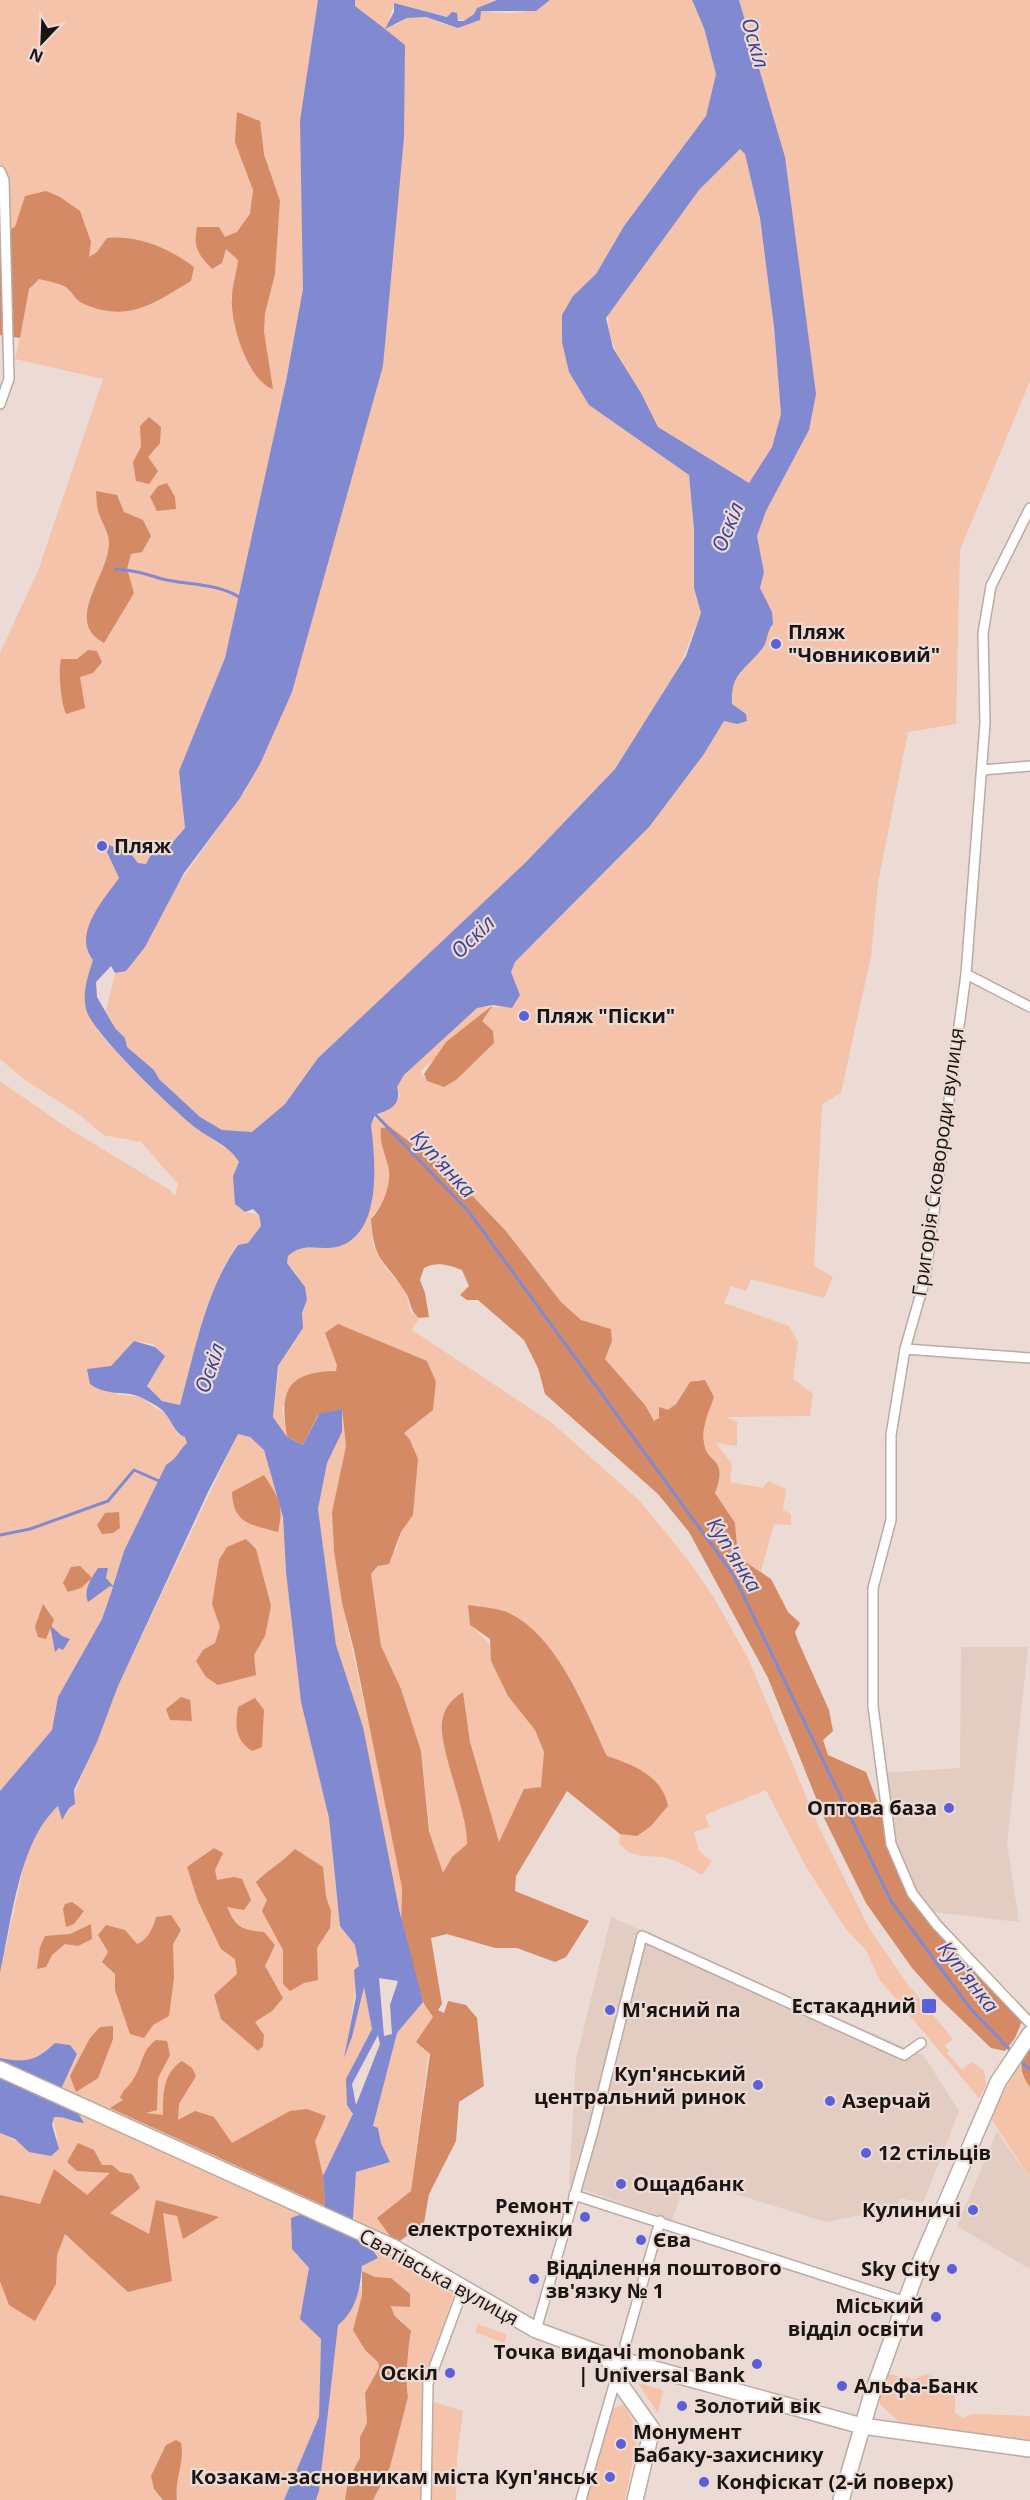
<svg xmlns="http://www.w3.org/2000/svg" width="1030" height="2500" font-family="'Open Sans',sans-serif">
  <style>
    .built { fill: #e3ccc1 }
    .green { fill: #f5c2aa; fill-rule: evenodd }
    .forest { fill: #d48a65 }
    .water { fill: #818ad0; fill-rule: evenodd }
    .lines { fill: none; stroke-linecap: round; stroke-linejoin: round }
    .stream { stroke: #818ad0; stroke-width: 3 }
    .minor-casing { stroke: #baaba4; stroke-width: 12 }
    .primary-casing { stroke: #baaba4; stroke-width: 18 }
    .minor { stroke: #fff; stroke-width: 9 }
    .primary { stroke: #fff; stroke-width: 15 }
    .poi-dot { fill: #5c60d8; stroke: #ebdbd4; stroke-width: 2 }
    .labels { text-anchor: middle; stroke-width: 4.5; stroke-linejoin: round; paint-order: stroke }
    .poi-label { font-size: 20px; font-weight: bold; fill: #1a1412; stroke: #ebdbd4; text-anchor: start }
    .street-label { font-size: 20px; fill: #1a1412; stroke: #ebdbd4 }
    .water-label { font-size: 21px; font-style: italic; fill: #3d4093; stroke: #ebdbd4 }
  </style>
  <rect width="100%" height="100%" fill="#ebdbd4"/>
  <g class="built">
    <polygon points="961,1647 1028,1647 1007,1844 1019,1922 926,1911 891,1844 882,1773 960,1768"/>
    <polygon points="611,1917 924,2056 959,2111 923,2203 900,2198 898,2205 891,2209 826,2222 687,2179 672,2220 569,2185 576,2060"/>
    <polygon points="997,2131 1030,2179 1030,2269 957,2226"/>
  </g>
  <g class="green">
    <path d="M0,0H322L303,289L277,427L225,658L179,771L185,828L172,843L154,849L146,864L138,863L130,853L106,850L119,878L88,954L94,961L97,1030C131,1070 183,1123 229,1150L222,1130L200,1117L159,1079L154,1070L127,1047L125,1038L115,1028L106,1011L115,973L127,969L149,939L177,886L246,789L295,680L383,366L405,46L355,6V0H497L477,8L474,14L465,21L394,3L389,21L396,25L407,18L426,17L446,25L477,19L479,9C503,16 530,15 550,0H692L704,28L716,74L706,116L624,226L596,274L573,296L589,405L689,475L694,529V588L701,613L680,665L615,769L518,870L318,1058L285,1104L252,1132L235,1204L245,1212L259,1215L261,1227L248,1243L237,1245C205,1291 195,1352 180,1405L162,1401L147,1386L165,1356L153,1344L134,1341L111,1366L117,1395L138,1396L166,1414L178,1434L185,1437L188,1443L124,1551L102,1619L58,1697L52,1730L0,1791V1081L63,1125L170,1190L175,1196L178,1184L141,1142L103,1135L80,1115L25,1080L0,1059V653L38,571L103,379L15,359L20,338L0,172ZM253,119L280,201L275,274L231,299L252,216Z"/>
    <path d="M739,0H1030V381L960,550L956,724L908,732L878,883L871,956L841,1093L822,1104L814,1266L833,1277L824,1298L751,1279L746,1291L731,1286L724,1303L789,1326L798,1342L793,1379L813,1394L810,1416L725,1417L737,1422V1446L716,1443L732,1464L730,1482L763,1488L768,1481L786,1489L783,1510L791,1514V1525L774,1524L761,1571L738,1558L735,1523L715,1493L719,1482L703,1445L704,1425L690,1382L674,1406L654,1422L645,1405L605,1359L612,1341L611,1329L581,1320L561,1302L502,1226L466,1189L458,1191L445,1175V1159L435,1158L371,1216L373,1245L386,1269L406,1291L410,1311L419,1318L412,1330L552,1423L640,1501L687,1559L713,1596L748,1658L819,1827L869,1928L906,1982L953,2039L945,2046L949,2050L947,2053L962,2070L971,2062L984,2070L986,2086L979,2098L879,1979L866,1950L845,1928L805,1865L766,1790L705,1815L709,1827L694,1832L699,1851L712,1861L702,1875C691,1869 680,1862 667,1858C648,1854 633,1861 619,1843L620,1834C647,1836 652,1825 668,1806L627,1762L607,1756L581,1701L469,1605L470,1625L490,1644L491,1661L508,1695L535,1730L544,1752L541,1788L503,1833L499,1843L470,1742L463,1693L442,1718C446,1760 468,1805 467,1844L452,1857L443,1874L430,1833L421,1751L402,1692L382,1656L371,1574L397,1549L401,1532L413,1515L404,1433L433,1410L436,1382L427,1361L399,1351L338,1366L336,1372L282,1407L287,1437L273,1417L279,1365L303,1328L302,1313L307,1300L296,1273L287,1263L288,1256L295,1249L340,1246L369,1126C378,1113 389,1109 400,1097L397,1087L404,1075L477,1007H512L520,995L511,972L515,962L644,832L704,754L724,721L737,724L746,714L732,704L731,687L745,665L764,648L766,632L760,588L764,572L757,536L764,515L809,430L785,157ZM493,1031L494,1043L445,1087L427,1081L420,1071L436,1058L446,1042Z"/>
    <polygon points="740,149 745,154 759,213 772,309 781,414 772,447 749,483 658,427 641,393 616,352 609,332 608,315 699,190"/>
    <polygon points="342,1409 346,1446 332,1512 334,1551 342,1603 385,1798 402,1888 401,1915 380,1834 363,1727 336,1645 318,1509 327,1463 342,1432"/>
    <path d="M238,1434L250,1437L264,1450L282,1512L286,1572L301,1702L329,1818L340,1926L355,1945L359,1966L354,1970L356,1982L347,2049L364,1985L372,2029L347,2079L353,2113L325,2206L149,2126L87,2103L62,2087L77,2055L55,2043C36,2061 26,2063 0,2058V1973L26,1856L46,1817L58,1806L62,1819L66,1815L117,1688Z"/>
    <path d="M423,2002L433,2017L411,2191L378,2218L396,2244C344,2221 352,2226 356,2172L390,2162L381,2143L378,2128L373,2126L397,2033Z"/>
    <polygon points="1020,2064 1021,2074 1030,2087 1030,2178 989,2115"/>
    <polygon points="77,2111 303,2215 291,2218 292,2249 309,2268 301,2319 321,2339 319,2418 284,2500 0,2500 0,2133 24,2145 58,2139 52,2117 66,2116 84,2123"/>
    <polygon points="369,2244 447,2286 454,2294 424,2386 421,2500 373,2500 390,2467 408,2397 406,2388 409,2376 402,2320 394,2315 391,2305 410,2307 410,2294 391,2278 375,2277 362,2271"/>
    <polygon points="360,2284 362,2295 357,2311 357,2334 363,2348 378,2362 379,2368 365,2393 367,2423 360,2437 360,2458 348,2480 345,2500 317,2500 338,2325"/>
    <polygon points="478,2324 507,2335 504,2343 475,2332"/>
    <polygon points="889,2374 915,2379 926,2374 955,2384 955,2413 963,2418 971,2414 1030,2416 1030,2442 899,2422 880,2404 879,2398"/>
    <polygon points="638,2383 663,2390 658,2413"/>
    <polygon points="427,2400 463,2411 457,2457 456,2500 426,2500"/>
    <polygon points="623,2404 639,2431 625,2500 585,2500 611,2410"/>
  </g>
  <g class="forest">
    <path d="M237,112L260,121L264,154L280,201L275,274L265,313L264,332L273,389C248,381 230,323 232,298C232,285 237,272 238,260L226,249L222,263L212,269C198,254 193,248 197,227H219L225,237L237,232L250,214L253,190L235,142Z"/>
    <path d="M0,170L6,231L15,227L25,196L46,191L60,197L80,211L91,242L89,257L97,252L107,238C139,235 170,249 194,267L191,281C154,303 128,324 82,303C75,300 72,291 66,287C58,283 47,281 39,279L29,289L20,338L0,335Z"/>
    <polygon points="149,417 161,427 160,443 148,457 158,471 149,484 136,481 133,462 141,447 140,426"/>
    <polygon points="167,483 175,497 176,509 157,511 150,497 158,486"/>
    <path d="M96,491L117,495L124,512L143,520L151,536L142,552L131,554L127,569L134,593L104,643C63,621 108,577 109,544C109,532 103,525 99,514C96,507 97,498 96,491Z"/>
    <path d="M88,650L97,651L102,662L93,673L80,677L85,708L66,714C61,702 58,671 61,659H77Z"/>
    <polygon points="493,1005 482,1021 493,1031 494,1043 456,1080 444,1087 427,1081 424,1074 446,1042"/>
    <path d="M390,1127L436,1162L445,1159V1175L458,1191L466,1189L505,1230L561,1302L581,1320L611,1329L612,1341L605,1359L645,1405L654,1421L659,1418V1407L668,1410L676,1404L690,1382L705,1380L714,1397C709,1412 701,1427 704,1443C706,1464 729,1456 715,1493L735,1523L738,1557L771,1579L788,1612L800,1623L795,1632L798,1641L829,1710L833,1731L823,1740L828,1755L866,1772L912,1893L1024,2016L1015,2038L1005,2051L991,2048L939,1998L912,1968L866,1903L824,1818L768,1678L689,1532L658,1494L545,1394L538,1368L524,1340L478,1300H467L460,1295L469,1286L462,1270C448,1265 438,1261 424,1268L420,1280L425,1293L429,1317L419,1318C408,1309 412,1300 404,1290C383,1258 374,1262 371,1219C382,1208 391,1186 389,1170C386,1154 379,1145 381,1128Z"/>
    <path d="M338,1324L427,1361L436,1382L433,1410L404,1433L410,1440L418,1459L413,1515L401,1532L389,1564L378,1566L371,1574L381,1646L401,1689L421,1751L429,1831L443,1873L452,1857L467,1844C468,1810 435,1742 443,1717C446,1705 453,1699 463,1692L470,1742L499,1842L524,1789L541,1787L544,1752L535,1730L508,1696L491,1661L490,1639L470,1625L468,1605C481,1607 498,1608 509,1613C558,1637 585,1709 607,1756C633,1764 663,1777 668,1806L651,1826L637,1836L620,1834L567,1791L516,1876L515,1891L589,1921L566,1957L555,1962L517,1948H495L447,1934L431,1938L442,2004L438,2010L444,2013L448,2001L466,2005L477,2018L484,2086L459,2102L456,2141L429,2194L424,2223L396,2244L377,2218L411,2191L430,2054L416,2042L433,2017L423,2002L401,1929L402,1888L354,1650L342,1603L334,1551L332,1512L346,1446L342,1409L318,1415L303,1445L287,1437C280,1392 285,1372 336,1371L337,1365L325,1333Z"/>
    <path d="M264,1475C279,1498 284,1505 278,1532C252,1525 233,1524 232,1492Z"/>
    <polygon points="119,1512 120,1528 113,1533 102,1534 97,1525 105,1513"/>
    <polygon points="246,1539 256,1549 271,1606 265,1636 254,1655 256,1675 218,1685 206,1677 196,1661 203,1650 215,1643 220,1627 212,1604 219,1560 227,1547"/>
    <polygon points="80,1566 92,1578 81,1588 68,1592 63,1583 71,1567"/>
    <polygon points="43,1604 54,1620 46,1639 38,1637 35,1627"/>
    <polygon points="181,1697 190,1700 192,1721 170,1720 166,1709"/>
    <path d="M255,1698L264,1710L262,1747L252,1751C235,1740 235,1726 238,1707Z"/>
    <path d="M214,1848L223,1853L215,1870L217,1880L234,1877L242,1879L251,1900L244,1910L227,1907C236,1928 242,1930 264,1932L275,1945L265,1966L283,1998L272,2011L255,2022L264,2035L263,2046L258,2051L221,2019L214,1995L237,1974L235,1959L221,1949L198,1901L187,1867Z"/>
    <path d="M295,1849L323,1867L326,1897L331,1911L330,1928L317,1948L318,1980L304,1983L290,1991L283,1984V1950L262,1911L267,1900L256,1882C269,1869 283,1862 295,1849Z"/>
    <polygon points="72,1902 84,1911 74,1924 66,1927 63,1909 65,1904"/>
    <path d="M171,1915L181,1930L173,1944L174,1978L169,2016L153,2025L144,2038L130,2034L115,1990V1974L102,1962L108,1952L98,1935L106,1925L125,1930L137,1944C148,1940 153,1928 156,1917Z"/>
    <polygon points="91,1924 92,1939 78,1946 65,1944 52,1955 46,1967 37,1969 40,1947 45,1936 70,1934"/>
    <polygon points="113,2026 113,2039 98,2078 76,2092 70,2076 90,2038 100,2027"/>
    <path d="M156,2040L167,2041L170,2055L158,2078L157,2110L146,2113L163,2115C163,2094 163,2073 182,2061L192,2068L196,2076L179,2104L178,2120L195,2111L214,2117L232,2143L290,2111L307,2109L326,2116L315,2141L323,2176L325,2206L110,2108L123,2100L120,2098C123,2089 130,2086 134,2078C143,2064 141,2051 156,2040Z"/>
    <path d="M1030,2047V2087C1019,2072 1018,2063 1030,2047Z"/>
    <polygon points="78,2143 94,2150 102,2165 112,2165 120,2172 132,2174 140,2188 110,2213 149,2234 156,2200 219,2217 183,2239 177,2216 163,2213 172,2281 128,2292 65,2234 57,2255 56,2284 35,2321 9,2305 0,2281 0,2195 40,2204 54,2169 87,2195 110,2173 77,2171 67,2162"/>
    <path d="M362,2271L375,2277L391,2278L410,2294V2307L391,2306L394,2315L411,2331C408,2345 405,2386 408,2397L390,2467L373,2500H345L348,2480L360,2458V2437L367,2423L365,2393L379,2368L378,2362L365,2350L353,2330L362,2295Z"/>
    <path d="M176,2440L181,2443C185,2463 174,2480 177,2500H163L154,2489L151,2476L166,2445Z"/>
  </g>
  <g class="water">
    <path d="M318,0H355V6L385,29L394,12V3L447,17L452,12L457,13L458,21H464L474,14L477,8L497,0H550L536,11H481L480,20L458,28L426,17L407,18L385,29L405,45L404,137L383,366L292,692L260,764L240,798L184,873L145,947L126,971L115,973L111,966L96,982L97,997L115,1028L125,1038L127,1047L154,1070L159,1079L200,1117L222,1130L252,1132L285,1104L318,1058L525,863L615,769L686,656L701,613L694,588V529L689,475L589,405L569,372L562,342V315L573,296L596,274L624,226L706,116L716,74L704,28L692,0H739L785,157L816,394L809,430L766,511L757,536L764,572L760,588L772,612L773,624C766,632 768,642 762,649C745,670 730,674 732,704L746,714L747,721L737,724L724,721L704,754L649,827L515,962L511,972L520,995L512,1008L493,1005L477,1008L404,1075L397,1087C402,1105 390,1110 375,1115L371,1125C375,1159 383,1231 340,1246C322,1252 304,1241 288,1256L287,1263L305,1287L307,1300L302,1313L303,1328L278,1366L273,1417L287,1437L303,1445L319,1414L342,1409V1432L327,1463L318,1509L336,1645L363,1727L399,1909L423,2002L397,2033L373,2126L378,2128L381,2143L390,2162L356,2172L353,2219L378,2258L362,2266C360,2288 357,2310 338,2325L319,2491L316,2500H284L319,2417L321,2339L300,2319L309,2268L292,2249L291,2218L325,2206L323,2176L353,2114L347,2105L346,2079L372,2029L364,1987L352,2037L344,2058L356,1997L354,1970L359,1966L355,1945L340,1926L329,1818L301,1702L286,1572L283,1517L264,1450L250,1437L238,1434L208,1492L118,1686L97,1742L74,1790L75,1804L69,1808L62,1820L58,1806C18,1843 12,1921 0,1973V1791L52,1730L58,1697L102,1619L113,1587L110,1586L88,1602C83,1589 91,1579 98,1568H108L106,1578L113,1586L124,1551L166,1465C179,1457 178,1451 187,1443L185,1437C175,1434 172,1421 164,1412C159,1406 148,1401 140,1397C125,1390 108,1397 90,1384L87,1369L111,1366L134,1341L155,1347L165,1356L147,1386L162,1401L180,1405C195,1352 205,1291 238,1245L248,1243L261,1226L259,1215L253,1209L245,1212L235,1204L233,1176L239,1162C230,1146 210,1139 196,1128C174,1111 91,1032 86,1009C82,992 88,976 93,960C72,934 104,899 119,878L106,850L109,845L130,853L138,863L146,864L154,849L172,843L185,828L179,771L225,658L286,381L303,289L300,121ZM740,149L745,154L760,218L774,327L781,414L772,447L749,483L658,427L641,393L613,348L606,318L699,190ZM379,1978L398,1981L390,2005L392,2034L384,2036ZM378,2035L380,2044L356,2105L352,2084Z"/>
    <polygon points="50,1625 62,1636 70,1639 63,1650 59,1648 55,1652"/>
    <path d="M55,2043L70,2045L77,2054L62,2087L84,2123C73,2122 66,2116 54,2117L52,2125L59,2149L51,2156L29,2152L15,2139L0,2133V2058C26,2063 36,2061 55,2043Z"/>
  </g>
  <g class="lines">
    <g class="stream">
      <path d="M116,569C133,570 146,574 162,579C187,585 217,583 239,597"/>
      <polyline points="374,1113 469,1212 733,1574 891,1901 970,2008 1012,2052"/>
      <polyline points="0,1535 30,1529 108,1501 134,1470 159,1481"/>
      <polyline points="1019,2059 1030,2070"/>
    </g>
    <defs>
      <g id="minor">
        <polyline points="0,171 4,180 9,379 0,404"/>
        <polyline points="1030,508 991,586 983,633 985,723 966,974 925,1279 905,1349 891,1435 891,1520 873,1588 873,1706 891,1844 912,1893 937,1925 1030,2023"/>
        <polyline points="982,770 1030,766"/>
        <polyline points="966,974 1030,1007"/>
        <polyline points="905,1349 1030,1358"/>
        <polyline points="574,2195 906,2302"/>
        <polyline points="536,2330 593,2131 642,1936 904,2055 921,2043"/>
        <polyline points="625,2345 660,2221"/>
        <polyline points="426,2500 428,2384 464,2287"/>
        <polyline points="581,2500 616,2378"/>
      </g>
      <g id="primary">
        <polyline points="0,2069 393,2247 536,2330 607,2356 862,2426 1030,2449"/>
        <polyline points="607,2356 616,2378 652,2429 635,2500"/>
        <polyline points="841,2500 871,2397 919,2265 998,2082 1030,2034"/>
      </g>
    </defs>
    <use href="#minor" class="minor-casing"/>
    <use href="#primary" class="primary-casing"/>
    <use href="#minor" class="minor"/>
    <use href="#primary" class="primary"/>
  </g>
  <g class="poi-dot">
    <circle cx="776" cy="644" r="6"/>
    <circle cx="102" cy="846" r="6"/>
    <circle cx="524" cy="1016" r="6"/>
    <circle cx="949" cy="1808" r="6"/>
    <rect x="921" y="1998" width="16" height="16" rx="3"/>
    <circle cx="610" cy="2010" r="6"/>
    <circle cx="758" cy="2085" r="6"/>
    <circle cx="830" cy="2101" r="6"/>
    <circle cx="866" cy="2153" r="6"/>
    <circle cx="621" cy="2184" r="6"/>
    <circle cx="973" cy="2210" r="6"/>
    <circle cx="585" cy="2217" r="6"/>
    <circle cx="641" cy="2240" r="6"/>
    <circle cx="952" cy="2269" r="6"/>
    <circle cx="534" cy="2279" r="6"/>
    <circle cx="936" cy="2317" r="6"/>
    <circle cx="757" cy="2364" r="6"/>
    <circle cx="450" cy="2373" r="6"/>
    <circle cx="842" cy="2386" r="6"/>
    <circle cx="682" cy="2406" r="6"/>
    <circle cx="621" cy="2444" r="6"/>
    <circle cx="610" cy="2477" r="6"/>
    <circle cx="704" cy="2482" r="6"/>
  </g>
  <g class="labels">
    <g class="poi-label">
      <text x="788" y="639">Пляж<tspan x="788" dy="23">"Човниковий"</tspan></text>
      <text x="114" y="853">Пляж</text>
      <text x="536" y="1023">Пляж "Піски"</text>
      <text x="937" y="1815" text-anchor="end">Оптова база</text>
      <text x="916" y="2013" text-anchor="end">Естакадний</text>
      <text x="622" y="2017">М'ясний па</text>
      <text x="746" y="2081" text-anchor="end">Куп'янський<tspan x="746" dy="23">центральний ринок</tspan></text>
      <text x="842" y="2108">Азерчай</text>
      <text x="878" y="2160">12 стільців</text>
      <text x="633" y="2191">Ощадбанк</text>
      <text x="573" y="2213" text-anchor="end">Ремонт<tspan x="573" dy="23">електротехніки</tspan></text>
      <text x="961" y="2217" text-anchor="end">Кулиничі</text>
      <text x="653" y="2247">Єва</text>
      <text x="546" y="2275">Відділення поштового<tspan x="546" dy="23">зв'язку № 1</tspan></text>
      <text x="940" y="2276" text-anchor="end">Sky City</text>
      <text x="924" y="2313" text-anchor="end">Міський<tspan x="924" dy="23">відділ освіти</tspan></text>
      <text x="745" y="2359" text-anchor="end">Точка видачі monobank<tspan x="745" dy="23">| Universal Bank</tspan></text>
      <text x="438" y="2380" text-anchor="end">Оскіл</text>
      <text x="854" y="2393">Альфа-Банк</text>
      <text x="694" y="2413">Золотий вік</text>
      <text x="633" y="2439">Монумент<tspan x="633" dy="23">Бабаку-захиснику</tspan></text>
      <text x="598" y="2484" text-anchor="end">Козакам-засновникам міста Куп'янськ</text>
      <text x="716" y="2489">Конфіскат (2-й поверх)</text>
    </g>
    <g class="street-label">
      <text transform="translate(938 1162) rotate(-82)" y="7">Григорія Сковороди вулиця</text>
      <text transform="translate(439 2277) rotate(29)" y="7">Сватівська вулиця</text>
    </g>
    <g class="water-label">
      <text transform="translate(755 43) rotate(74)" y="7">Оскіл</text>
      <text transform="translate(728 527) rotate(-68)" y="7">Оскіл</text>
      <text transform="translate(473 937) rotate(-44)" y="7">Оскіл</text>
      <text transform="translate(443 1164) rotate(47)" y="7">Куп'янка</text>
      <text transform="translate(210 1368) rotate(-71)" y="7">Оскіл</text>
      <text transform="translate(734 1555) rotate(58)" y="7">Куп'янка</text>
      <text transform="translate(968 1977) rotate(52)" y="7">Куп'янка</text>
    </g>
  </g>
  <g transform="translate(42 42) rotate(203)" stroke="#ebdbd4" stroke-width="4.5" paint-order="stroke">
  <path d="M0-4.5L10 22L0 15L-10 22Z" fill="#1a1412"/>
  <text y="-9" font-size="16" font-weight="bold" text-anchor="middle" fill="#1a1412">N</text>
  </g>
</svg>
